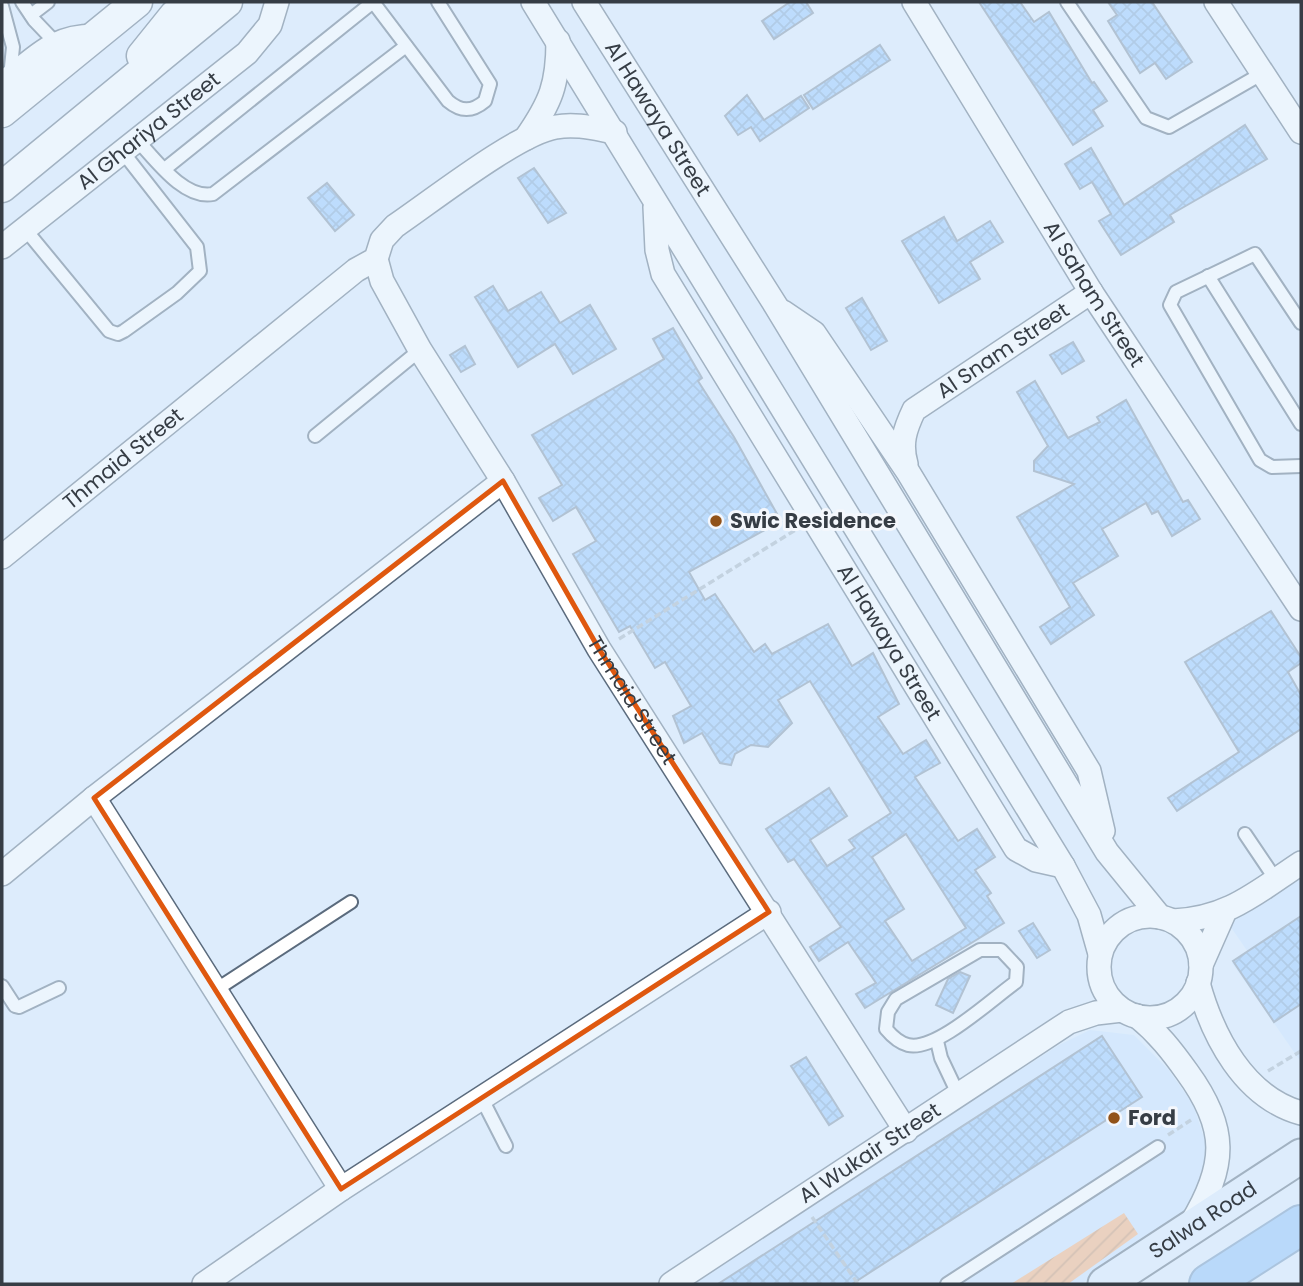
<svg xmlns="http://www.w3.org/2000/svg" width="1303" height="1286" font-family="Poppins,sans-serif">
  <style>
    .built { fill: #cce3fe }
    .garden { fill: url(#garden-furrows) }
    .building { fill: url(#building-cross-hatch); stroke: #7e8fa2; stroke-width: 2; fill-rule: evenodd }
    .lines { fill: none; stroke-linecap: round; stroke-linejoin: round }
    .service-casing { stroke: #5b6b7d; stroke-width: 16 }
    .minor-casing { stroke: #5b6b7d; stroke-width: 26 }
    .tertiary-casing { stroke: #5b6b7d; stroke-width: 33 }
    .secondary-casing { stroke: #5b6b7d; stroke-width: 37 }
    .motorway-casing { stroke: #6f93ba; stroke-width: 42 }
    .path { stroke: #a5b1be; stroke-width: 3.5; stroke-dasharray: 7 3.5; stroke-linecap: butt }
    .service { stroke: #fff; stroke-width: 12 }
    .minor { stroke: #fff; stroke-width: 23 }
    .tertiary { stroke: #fff; stroke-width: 30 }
    .secondary { stroke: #ddecfd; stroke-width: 33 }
    .motorway { stroke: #8ec1f9; stroke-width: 38 }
    .marked { fill: none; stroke: #df580f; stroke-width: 5; stroke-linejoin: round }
    .poi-dot { fill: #915219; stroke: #f4f7fc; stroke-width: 2.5 }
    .labels { text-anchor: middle; stroke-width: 6; stroke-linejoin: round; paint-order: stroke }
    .street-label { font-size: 21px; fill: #363d45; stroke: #f4f7fc }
    .poi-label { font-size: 21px; font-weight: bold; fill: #363d45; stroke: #f4f7fc; text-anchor: start }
  </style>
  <defs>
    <pattern id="garden-furrows" width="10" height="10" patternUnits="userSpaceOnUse" patternTransform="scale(1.75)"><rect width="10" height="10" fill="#fab078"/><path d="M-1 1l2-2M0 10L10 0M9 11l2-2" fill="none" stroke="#cb9064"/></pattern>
    <pattern id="building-cross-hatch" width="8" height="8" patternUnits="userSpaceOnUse" patternTransform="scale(1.75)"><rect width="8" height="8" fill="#98c8fe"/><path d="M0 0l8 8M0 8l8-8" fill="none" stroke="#7da4cf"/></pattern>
  </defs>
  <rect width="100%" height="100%" fill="#ddecfc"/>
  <g class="built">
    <polygon points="1301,875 1301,1062 1232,963 1248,952 1228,923"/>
    <polygon points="1090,1030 1134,1035 1168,1069 1193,1104 1210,1156 1182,1220 1081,1284 689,1284 1059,1045"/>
  </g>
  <polygon class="garden" points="1124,1213 1138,1234 1068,1284 1011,1284"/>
  <g class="building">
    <polygon points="790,2 806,2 813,13 774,39 762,21"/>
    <polygon points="979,2 1020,2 1034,22 1049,12 1092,83 1094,82 1107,101 1093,110 1103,126 1073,145"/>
    <polygon points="1108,2 1152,2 1192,62 1166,79 1155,63 1140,73 1108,21 1117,15"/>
    <polygon points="880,45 890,60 813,109 804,95"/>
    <polygon points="747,95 764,120 801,96 809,108 760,141 751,127 738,135 725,116"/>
    <polygon points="1245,125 1267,159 1170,215 1174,222 1121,255 1099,221 1111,214 1092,182 1080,189 1065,164 1091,148 1124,205"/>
    <polygon points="534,168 566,213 548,223 518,178"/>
    <polygon points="327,183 354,215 335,231 308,198"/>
    <polygon points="944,217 957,241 990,221 1003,242 970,262 980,279 939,303 902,241"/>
    <polygon points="493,286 508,311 541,292 560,323 590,305 616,349 573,374 555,344 518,367 475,297"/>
    <polygon points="862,298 887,341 871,350 846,308"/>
    <path d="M673,328L702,378L698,381L734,437L781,521L689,572L705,600L715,594L754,652L765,644L772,654L828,624L852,666L873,653L899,704L878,717L903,754L926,740L940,763L915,777L958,841L977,829L995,857L975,870L991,893L987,896L1004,923L865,1008L856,994L876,983L848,942L819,961L810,947L841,927L794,859L788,862L766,829L829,788L847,816L810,840L827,866L855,848L849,840L891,813L810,681L778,700L792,723L768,747L751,745L735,754L731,765L720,763L702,733L684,743L673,716L691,706L665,662L655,668L630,626L619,632L573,554L596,541L576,507L553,521L539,498L562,485L532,435L664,359L653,339ZM906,834L966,928L912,961L885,921L904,909L872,857Z"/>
    <polygon points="1073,342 1084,361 1062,374 1050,355"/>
    <polygon points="465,346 475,364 461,372 450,355"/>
    <polygon points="1035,381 1068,438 1100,422 1097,417 1126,400 1183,502 1188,500 1200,519 1172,536 1158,511 1152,514 1146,503 1102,529 1118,556 1073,583 1094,615 1051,644 1040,627 1070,607 1017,517 1074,484 1034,471 1034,461 1048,446 1017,392"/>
    <polygon points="1271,611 1301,657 1301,663 1288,672 1301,695 1301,729 1177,811 1168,798 1239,752 1185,662"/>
    <polygon points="1301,916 1301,1004 1274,1022 1233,961"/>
    <polygon points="1033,923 1050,950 1037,958 1019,931"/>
    <polygon points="960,972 970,976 953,1013 936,1005 948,979"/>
    <polygon points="1102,1036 1142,1097 852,1284 718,1284"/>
    <polygon points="806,1057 843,1116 829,1125 791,1066"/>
  </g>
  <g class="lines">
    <defs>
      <g id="service">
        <polyline points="22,2 34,20 55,42"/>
        <path d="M373,2L448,101C461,112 472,112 485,101L490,84L438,2"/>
        <polyline points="1067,2 1146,118 1169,127 1263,73"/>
        <polyline points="2,6 13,47 10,77"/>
        <polyline points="31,15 48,2"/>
        <path d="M137,140C155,159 184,200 213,194L406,46"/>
        <polyline points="166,168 373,2"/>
        <polyline points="25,229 109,331 118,334 124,331 177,293 200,271 197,247 122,151"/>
        <polyline points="1208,276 1301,424"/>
        <polyline points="1301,323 1255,254 1176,292 1170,305 1260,460 1272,467 1301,466"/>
        <polyline points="315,436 420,350"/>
        <polyline points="1245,834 1276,880"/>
        <path d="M980,950H1001L1017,967L1016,982C993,998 936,1052 908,1045C900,1043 891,1035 886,1029L888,1012L896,999Z"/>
        <polyline points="2,986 15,1006 19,1007 59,988"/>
        <polyline points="214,991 351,902"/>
        <polyline points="937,1041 941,1058 959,1096"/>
        <polyline points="481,1097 506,1146"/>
        <polyline points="947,1284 1158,1147"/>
      </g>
      <g id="minor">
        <polyline points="533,2 1063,866 1089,915 1100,954"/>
        <path id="s1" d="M584,2L776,306L1107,852L1160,917"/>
        <path id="s2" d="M914,2L1091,292L1301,609"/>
        <polyline points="1216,2 1301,132"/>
        <path d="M2,84C35,59 52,35 97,36"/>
        <path d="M526,138C551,102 558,84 558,41"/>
        <path id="s3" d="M655,207L657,250L663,274L1016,849L1036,860L1063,866"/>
        <path id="s4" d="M2,247L247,53L270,25L277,2"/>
        <path id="s5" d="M376,259L382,281L420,350L503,481L599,649L906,1131"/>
        <polyline points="783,312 814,333 908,472 1089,771 1103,831"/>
        <path id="s6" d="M906,464C900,443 905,429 914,410L1091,292"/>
        <path id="s7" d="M2,557L356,270L376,259L382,240L395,226C432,201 518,133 556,127C576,123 597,129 615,132"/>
        <polyline points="94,798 341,1189"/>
        <polyline points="2,874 94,798 503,481"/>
        <circle cx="1150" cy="967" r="51"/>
        <path d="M1173,921C1228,919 1257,892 1301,863"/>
        <polyline points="1201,965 1224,913"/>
        <path d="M1198,983C1213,1037 1244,1097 1301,1113"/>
        <path d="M1137,1016C1158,1033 1172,1051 1187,1072C1228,1128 1227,1165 1191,1224"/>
        <polyline points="204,1284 341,1189 769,912"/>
        <path id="s8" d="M671,1284L1069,1022L1096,1013L1122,1010"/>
      </g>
      <g id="tertiary">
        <polyline points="142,56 175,15 190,2"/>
        <polyline points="2,112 137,2"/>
        <polyline points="2,187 227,2"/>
      </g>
      <g id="secondary">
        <path id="s9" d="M1105,1284L1301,1156"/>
      </g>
      <polyline id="motorway" points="1209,1284 1301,1225"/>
    </defs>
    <use href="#service" class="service-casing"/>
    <use href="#minor" class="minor-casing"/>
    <use href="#tertiary" class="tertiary-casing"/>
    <use href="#secondary" class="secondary-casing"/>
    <use href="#motorway" class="motorway-casing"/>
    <g class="path">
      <polyline points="619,639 797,529"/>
      <polyline points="1268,1071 1301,1051"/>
      <polyline points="1168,1135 1191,1120"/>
      <polyline points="812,1217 858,1284"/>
    </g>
    <use href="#service" class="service"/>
    <use href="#minor" class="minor"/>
    <use href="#tertiary" class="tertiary"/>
    <use href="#secondary" class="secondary"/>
    <use href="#motorway" class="motorway"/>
  </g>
  <path d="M0 0H1303V1286H0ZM503,481L599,649L769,912L341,1189L94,798Z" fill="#ddecfc" fill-opacity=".55" fill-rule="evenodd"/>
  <path class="marked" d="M503,481L599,649L769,912L341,1189L94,798Z"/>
  <g class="poi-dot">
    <circle cx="716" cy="521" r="7"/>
    <circle cx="1114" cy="1118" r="7"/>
  </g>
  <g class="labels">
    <g class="street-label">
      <text dy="7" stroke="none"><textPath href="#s1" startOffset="138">Al Hawaya Street</textPath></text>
      <text dy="7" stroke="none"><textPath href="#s4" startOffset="187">Al Ghariya Street</textPath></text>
      <text dy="7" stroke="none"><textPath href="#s2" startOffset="343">Al Saham Street</textPath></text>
      <text dy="7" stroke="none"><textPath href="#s6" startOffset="163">Al Snam Street</textPath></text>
      <text dy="7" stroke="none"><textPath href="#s7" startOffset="156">Thmaid Street</textPath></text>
      <text dy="7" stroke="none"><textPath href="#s3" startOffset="500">Al Hawaya Street</textPath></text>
      <text dy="7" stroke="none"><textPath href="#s5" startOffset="511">Thmaid Street</textPath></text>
      <text dy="7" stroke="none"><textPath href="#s8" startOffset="238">Al Wukair Street</textPath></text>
      <text dy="7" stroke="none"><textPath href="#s9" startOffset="117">Salwa Road</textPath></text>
    </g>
    <g class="poi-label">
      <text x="730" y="528">Swic Residence</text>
      <text x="1128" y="1125">Ford</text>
    </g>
  </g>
  <rect width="1303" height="1286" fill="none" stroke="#363d45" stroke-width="7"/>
</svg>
